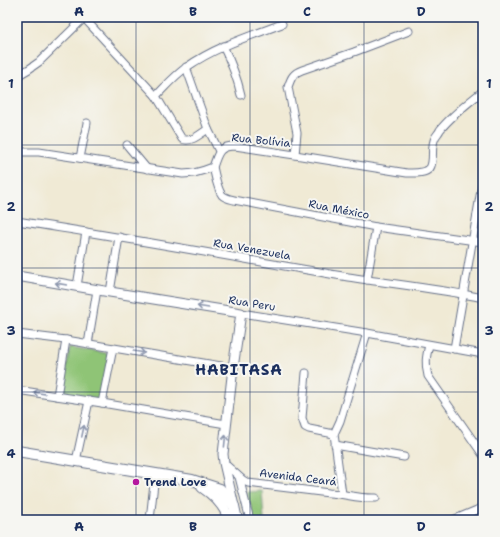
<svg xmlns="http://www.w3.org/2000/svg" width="500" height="537" font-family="'Shantell Sans',sans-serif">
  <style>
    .green { fill: #8fc476; stroke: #557a6a }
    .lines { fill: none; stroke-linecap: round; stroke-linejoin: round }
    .street-casing { stroke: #667088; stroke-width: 9 }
    .secondary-casing { stroke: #667088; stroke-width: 11 }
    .primary-casing { stroke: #667088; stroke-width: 12 }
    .street { stroke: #fff; stroke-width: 7 }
    .secondary { stroke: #fff; stroke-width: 9 }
    .primary { stroke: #fff; stroke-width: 10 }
    .oneway { stroke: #8d97ae }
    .grid { fill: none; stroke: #1b2f5e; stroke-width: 1; stroke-opacity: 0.55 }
    .poi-dot { fill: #b5179e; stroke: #f6f6f2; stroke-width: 1.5 }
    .labels { text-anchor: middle; stroke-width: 4; stroke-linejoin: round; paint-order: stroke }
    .street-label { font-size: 11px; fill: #1b2f5e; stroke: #f6f6f2 }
    .poi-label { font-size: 11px; font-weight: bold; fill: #1b2f5e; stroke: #f6f6f2; text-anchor: start }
    .district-label { font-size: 15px; font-weight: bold; letter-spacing: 1px; fill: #1b2f5e; stroke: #f6f6f2 }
    .neatline { fill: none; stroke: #1b2f5e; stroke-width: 1.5 }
    .grid-label { font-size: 13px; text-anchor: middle; font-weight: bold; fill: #1b2f5e }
  </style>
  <rect width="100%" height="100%" fill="#f6f6f2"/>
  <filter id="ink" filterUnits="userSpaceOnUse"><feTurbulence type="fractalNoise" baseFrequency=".025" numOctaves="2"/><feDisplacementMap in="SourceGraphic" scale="8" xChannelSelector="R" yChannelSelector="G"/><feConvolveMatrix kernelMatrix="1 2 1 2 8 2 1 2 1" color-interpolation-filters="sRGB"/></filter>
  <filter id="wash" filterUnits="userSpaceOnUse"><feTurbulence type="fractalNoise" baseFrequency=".012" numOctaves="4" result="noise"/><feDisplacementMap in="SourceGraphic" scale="16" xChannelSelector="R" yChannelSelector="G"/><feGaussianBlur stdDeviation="0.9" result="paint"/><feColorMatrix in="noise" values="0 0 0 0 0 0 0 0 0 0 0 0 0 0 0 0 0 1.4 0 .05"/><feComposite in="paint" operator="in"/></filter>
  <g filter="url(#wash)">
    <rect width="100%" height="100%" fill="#f0ead5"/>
    <g class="green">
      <polygon points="70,347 111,354 101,401 62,395"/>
      <polygon points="262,491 264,520 254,520 247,492"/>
    </g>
  </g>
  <g filter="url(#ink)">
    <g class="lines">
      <defs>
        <g id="street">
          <path d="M84,18L156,96L182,139C191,143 200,134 208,129"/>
          <path d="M223,46C231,62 237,77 241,95"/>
          <polyline points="186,67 208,129 219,151"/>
          <polyline points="17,76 29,69 39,62 85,17"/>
          <path d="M156,96C165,87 176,74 187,67C215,47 250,36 282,24"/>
          <polyline points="127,145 147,169"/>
          <path d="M17,152H39L183,174C194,174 203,171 213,167C218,154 218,146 235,146L295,155L407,173C414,173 425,174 430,168C435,160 430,147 435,138C436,135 439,133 440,130C452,115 468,103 483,91"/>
          <path d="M295,155L297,133L288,87C291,78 293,73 302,70L354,52L409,31"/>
          <polyline points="80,158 87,123"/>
          <path d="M213,167C215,174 217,189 222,195C225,198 230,199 234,200L376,227L483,242"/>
          <path d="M17,221C128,238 238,258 348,277C393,284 439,289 483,298"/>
          <polyline points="367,280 376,227"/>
          <polyline points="77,286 86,232"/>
          <polyline points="110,292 119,237"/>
          <polyline points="241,313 367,333 483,354"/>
          <polyline points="17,334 66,340 233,368"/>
          <polyline points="88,344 97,290"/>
          <path d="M429,345C426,357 425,364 428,376L483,455"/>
          <polyline points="454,349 480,196 482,186 483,186"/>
          <polyline points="306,373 302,418 305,427 309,429 334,434"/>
          <polyline points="17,390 102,403 226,424"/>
          <polyline points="57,396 66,340"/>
          <polyline points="102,403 113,348"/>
          <polyline points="335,445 404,457"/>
          <polyline points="76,461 89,401"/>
          <path d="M224,463L243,480L248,483L329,493C345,494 360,499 376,498"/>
          <polyline points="239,477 250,520"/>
          <polyline points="342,494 334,434 340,421 347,398 367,333"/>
          <polyline points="150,520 155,474"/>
          <polyline points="453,520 477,510 483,506"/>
        </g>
        <polyline id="secondary" points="17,276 110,292 241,313 233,368 223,454 224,463 234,506"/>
        <g id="primary">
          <polyline points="17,451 192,480 220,489 234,506 237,520"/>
          <path d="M202,487C214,495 225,506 229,520"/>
        </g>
      </defs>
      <use href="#street" class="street-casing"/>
      <use href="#secondary" class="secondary-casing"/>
      <use href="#primary" class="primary-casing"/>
      <use href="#street" class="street"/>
      <use href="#secondary" class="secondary"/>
      <use href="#primary" class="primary"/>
    </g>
    <defs><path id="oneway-shaft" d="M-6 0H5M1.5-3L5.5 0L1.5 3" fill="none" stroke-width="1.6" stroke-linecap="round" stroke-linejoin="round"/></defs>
    <g class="oneway">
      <use href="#oneway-shaft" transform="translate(61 284) rotate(-170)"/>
      <use href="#oneway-shaft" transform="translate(203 307) rotate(-171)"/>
      <use href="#oneway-shaft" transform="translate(139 352) rotate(9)"/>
      <use href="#oneway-shaft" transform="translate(39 393) rotate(-172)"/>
      <use href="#oneway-shaft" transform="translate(83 431) rotate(-78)"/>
      <use href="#oneway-shaft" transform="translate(225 441) rotate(-84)"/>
    </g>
  </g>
  <path class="grid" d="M136,17V520M250,17V520M364,17V520M17,145H483M17,268H483M17,392H483"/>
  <circle class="poi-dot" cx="136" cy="482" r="4"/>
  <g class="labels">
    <g class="street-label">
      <text transform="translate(261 140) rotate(6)" y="4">Rua Bolívia</text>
      <text transform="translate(339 209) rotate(11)" y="4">Rua México</text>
      <text transform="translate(252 249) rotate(10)" y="4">Rua Venezuela</text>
      <text transform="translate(252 303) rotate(9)" y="4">Rua Peru</text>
      <text transform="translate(298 477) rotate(7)" y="4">Avenida Ceará</text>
    </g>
    <g class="poi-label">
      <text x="144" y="486">Trend Love</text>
    </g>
    <g class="district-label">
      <text x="239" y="375">HABITASA</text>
    </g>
  </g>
  <rect width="500" height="537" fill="none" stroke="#f6f6f2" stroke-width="44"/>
  <rect x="22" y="22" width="456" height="493" class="neatline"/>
  <g class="grid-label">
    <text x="79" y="16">A</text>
    <text x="193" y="16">B</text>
    <text x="307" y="16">C</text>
    <text x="421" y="16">D</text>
    <text x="11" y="88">1</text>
    <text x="489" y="88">1</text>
    <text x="11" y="211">2</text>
    <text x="489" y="211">2</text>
    <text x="11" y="335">3</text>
    <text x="489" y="335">3</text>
    <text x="11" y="458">4</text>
    <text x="489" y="458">4</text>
    <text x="79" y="531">A</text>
    <text x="193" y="531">B</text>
    <text x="307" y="531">C</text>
    <text x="421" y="531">D</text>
  </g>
</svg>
